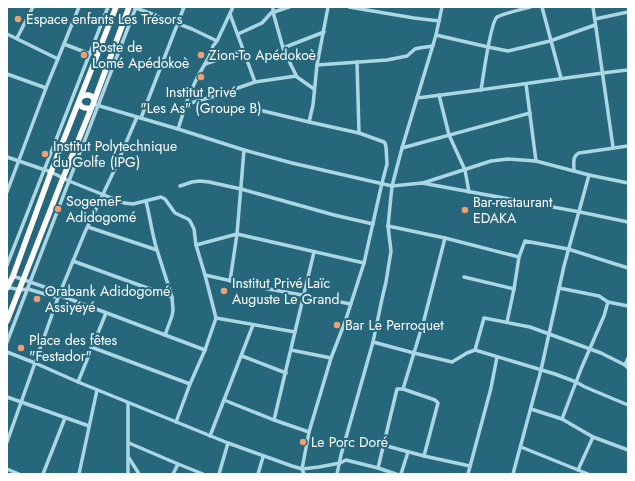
<svg xmlns="http://www.w3.org/2000/svg" width="635" height="481" font-family="Jost,sans-serif">
  <style>
    .lines { fill: none; stroke-linecap: round; stroke-linejoin: round }
    .minor { stroke: #abd7e4; stroke-width: 3.5 }
    .highway { stroke: #fff; stroke-width: 5.5 }
    .poi-dot { fill: #eda171; stroke: #26677c; stroke-width: 1.5 }
    .labels { text-anchor: middle; stroke-width: 4; stroke-linejoin: round; paint-order: stroke }
    .poi-label { font-size: 14px; fill: #fff; stroke: #26677c; text-anchor: start }
  </style>
  <rect width="100%" height="100%" fill="#26677c"/>
  <g class="lines">
    <g class="minor">
      <polyline points="273,7 273,12 283,48 291,65 297,77 314,89"/>
      <polyline points="349,7 414,18 439,21"/>
      <polyline points="542,7 561,78"/>
      <polyline points="593,7 613,147"/>
      <polyline points="136,8 192,29 217,41"/>
      <polyline points="230,14 255,82"/>
      <polyline points="595,19 628,12"/>
      <polyline points="7,34 58,59"/>
      <polyline points="238,34 262,23 271,13 289,7"/>
      <polyline points="436,35 488,47 508,51 550,41 595,25"/>
      <polyline points="17,38 33,7"/>
      <polyline points="64,44 90,54"/>
      <polyline points="283,48 324,32"/>
      <polyline points="357,62 359,133"/>
      <polyline points="205,64 243,51"/>
      <polyline points="317,65 387,60 407,56 415,49 419,48 433,46"/>
      <polyline points="7,74 46,88"/>
      <polyline points="526,84 536,161"/>
      <path d="M481,90C483,79 490,23 497,17C502,14 523,9 530,7"/>
      <polyline points="439,95 449,135 465,170 469,192"/>
      <path d="M417,98C488,90 558,78 628,70"/>
      <polyline points="93,104 178,129 244,150 292,163 392,186 422,183 580,212 628,222"/>
      <polyline points="187,104 215,96 255,82 296,76"/>
      <polyline points="255,109 309,122 359,133 384,142 385,143 386,147 387,164 382,183 364,263 345,322 331,358 309,432 302,469 304,474"/>
      <polyline points="141,118 184,7"/>
      <polyline points="309,122 313,105 317,65 328,7"/>
      <polyline points="178,129 189,95 198,76 209,57 213,46 217,41 233,7"/>
      <polyline points="402,148 530,113"/>
      <polyline points="7,157 51,172 69,181 124,203 133,204 161,197 165,199 175,213 188,219 190,221 194,229 196,245 205,275 216,318 205,350 190,384 176,422"/>
      <path d="M574,171C574,164 572,156 579,153L628,146"/>
      <polyline points="423,183 491,161 508,159 536,161 589,175 628,183"/>
      <polyline points="180,186 192,182 200,181 209,182 241,189 334,215 373,224"/>
      <polyline points="7,192 46,88 79,7"/>
      <path d="M146,201C150,217 152,234 157,250"/>
      <polyline points="388,226 445,238 519,257"/>
      <polyline points="88,227 157,250 172,297 173,310 172,316 165,335"/>
      <polyline points="196,245 237,234 364,263"/>
      <polyline points="73,261 172,297"/>
      <polyline points="7,265 108,7"/>
      <polyline points="205,275 258,287 351,304"/>
      <polyline points="13,276 53,290 57,292 59,295 205,350"/>
      <polyline points="464,277 514,289"/>
      <polyline points="230,281 237,234 244,150"/>
      <polyline points="7,287 20,290 28,289 55,297 59,295"/>
      <polyline points="559,288 599,296 608,302 628,306"/>
      <polyline points="216,318 295,332"/>
      <polyline points="507,322 514,289 519,257 525,241 568,249 628,268"/>
      <polyline points="7,342 136,7"/>
      <polyline points="373,342 414,353 452,362 467,353 475,350 555,374 576,382 585,387 628,405"/>
      <polyline points="91,347 190,384"/>
      <polyline points="291,350 331,358"/>
      <polyline points="475,350 484,318 530,327 601,353 625,365 628,368"/>
      <polyline points="7,352 35,363 78,382 228,443 292,466 302,469 319,467 340,463 346,460 378,468 396,474"/>
      <polyline points="242,356 286,373"/>
      <polyline points="625,365 628,358"/>
      <polyline points="78,382 106,313"/>
      <polyline points="403,389 424,320 445,238"/>
      <polyline points="7,397 89,426"/>
      <polyline points="224,400 274,420 309,432"/>
      <polyline points="531,409 562,419 593,437 628,450"/>
      <polyline points="562,419 581,369 604,316 608,302"/>
      <polyline points="274,420 314,252"/>
      <polyline points="210,436 253,325"/>
      <polyline points="7,442 59,295 85,232 113,173 137,117"/>
      <polyline points="129,443 178,464 203,474"/>
      <polyline points="383,445 424,456 470,466"/>
      <polyline points="521,447 588,474"/>
      <polyline points="129,458 139,474"/>
      <polyline points="378,468 397,389 403,389 435,400 438,403 424,456"/>
      <polyline points="7,469 19,474"/>
      <polyline points="578,470 593,437"/>
      <polyline points="43,474 65,418"/>
      <polyline points="79,474 97,390"/>
      <polyline points="128,474 128,403"/>
      <polyline points="173,474 178,464"/>
      <polyline points="219,474 228,443"/>
      <polyline points="258,474 263,457"/>
      <polyline points="337,474 341,455 373,342 382,299 386,282 391,251 388,226 392,186 402,148 436,35 442,7"/>
      <polyline points="401,474 408,452"/>
      <polyline points="468,474 491,388 497,357"/>
      <polyline points="513,474 541,370 564,266 589,175"/>
    </g>
    <g class="highway">
      <path d="M81,97C85,94 91,94 94,99"/>
      <path d="M79,103C81,108 85,109 91,108"/>
      <polyline points="7,288 13,276 51,172 116,7"/>
      <polyline points="7,321 63,178 93,104 129,7"/>
    </g>
  </g>
  <g class="poi-dot">
    <circle cx="18" cy="19" r="4"/>
    <circle cx="84" cy="55" r="4"/>
    <circle cx="201" cy="55" r="4"/>
    <circle cx="201" cy="77" r="4"/>
    <circle cx="45" cy="154" r="4"/>
    <circle cx="58" cy="209" r="4"/>
    <circle cx="465" cy="210" r="4"/>
    <circle cx="224" cy="291" r="4"/>
    <circle cx="37" cy="299" r="4"/>
    <circle cx="337" cy="325" r="4"/>
    <circle cx="21" cy="348" r="4"/>
    <circle cx="303" cy="442" r="4"/>
  </g>
  <g class="labels">
    <g class="poi-label">
      <text x="26" y="24">Espace enfants Les Trésors</text>
      <text x="92" y="52">Poste de<tspan x="92" dy="16">Lomé Apédokoè</tspan></text>
      <text x="209" y="60">Zion-To Apédokoè</text>
      <text x="201" y="97" text-anchor="middle">Institut Privé<tspan x="201" dy="16">"Les As" (Groupe B)</tspan></text>
      <text x="53" y="151">Institut Polytechnique<tspan x="53" dy="16">du Golfe (IPG)</tspan></text>
      <text x="66" y="206">SogemeF<tspan x="66" dy="16">Adidogomé</tspan></text>
      <text x="473" y="207">Bar-restaurant<tspan x="473" dy="16">EDAKA</tspan></text>
      <text x="232" y="288">Institut Privé Laïc<tspan x="232" dy="16">Auguste Le Grand</tspan></text>
      <text x="45" y="296">Orabank Adidogomé<tspan x="45" dy="16">Assiyéyé</tspan></text>
      <text x="345" y="330">Bar Le Perroquet</text>
      <text x="29" y="345">Place des fêtes<tspan x="29" dy="16">"Festador"</tspan></text>
      <text x="311" y="447">Le Porc Doré</text>
    </g>
  </g>
  <rect width="635" height="481" fill="none" stroke="#ffffff" stroke-width="16"/>
</svg>
